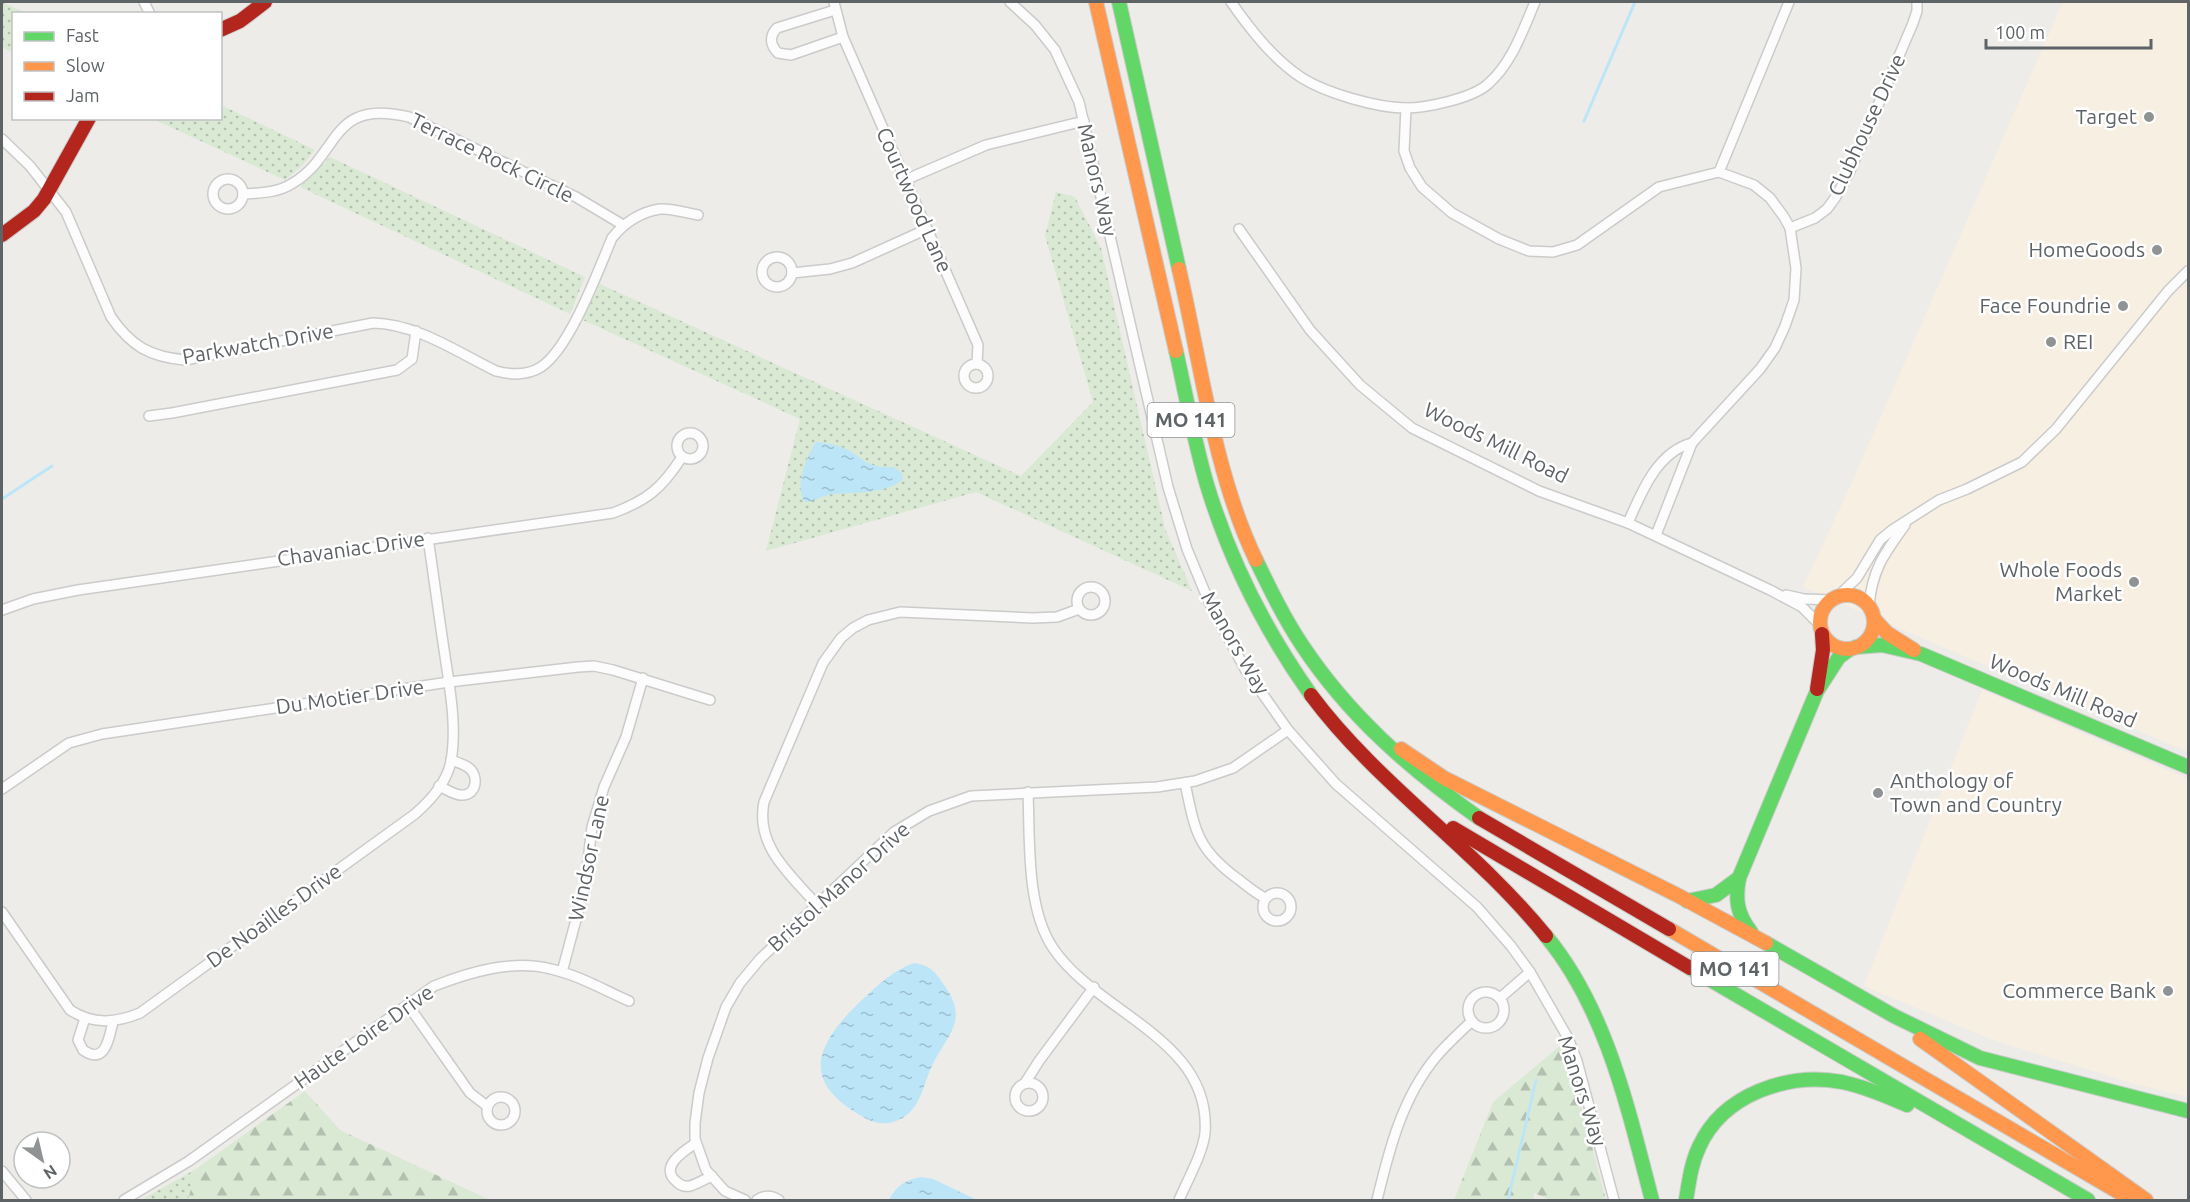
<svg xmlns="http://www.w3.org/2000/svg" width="2190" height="1202" font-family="Ubuntu,sans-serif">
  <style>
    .commercial { fill: #f7efe2 }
    .grass { fill: url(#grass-dots) }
    .forest { fill: url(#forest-firs) }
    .water { fill: url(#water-ripples) }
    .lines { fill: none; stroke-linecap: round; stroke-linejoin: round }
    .stream { stroke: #bce6f8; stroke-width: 3 }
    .street-casing { stroke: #cacbca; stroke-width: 12 }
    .fast-casing { stroke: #cacbca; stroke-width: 16 }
    .slow-casing { stroke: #cacbca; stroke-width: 16 }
    .jam-casing { stroke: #cacbca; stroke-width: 16 }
    .street { stroke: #fcfcfc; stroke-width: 9 }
    .fast { stroke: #63d668; stroke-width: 14 }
    .slow { stroke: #ff974d; stroke-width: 14 }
    .jam { stroke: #b3261e; stroke-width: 14 }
    .poi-dot { fill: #909394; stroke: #fff; stroke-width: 2 }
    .labels { text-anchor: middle; stroke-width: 5; stroke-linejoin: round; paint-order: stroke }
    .shield { fill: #fff; stroke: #8e9294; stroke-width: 1.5 }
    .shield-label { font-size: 20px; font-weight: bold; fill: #5e6366 }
    .poi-label { font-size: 21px; fill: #5e6366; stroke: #fff; text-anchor: end }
    .street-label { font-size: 21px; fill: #5e6366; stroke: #fff }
  </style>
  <defs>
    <pattern id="grass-dots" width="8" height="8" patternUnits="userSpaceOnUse" patternTransform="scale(1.5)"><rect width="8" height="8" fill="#d9e9d4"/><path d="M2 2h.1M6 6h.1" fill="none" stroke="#b3c0b0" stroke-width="1.8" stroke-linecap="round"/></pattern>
    <pattern id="forest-firs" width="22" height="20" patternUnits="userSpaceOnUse" patternTransform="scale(1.5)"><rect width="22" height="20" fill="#d9e9d4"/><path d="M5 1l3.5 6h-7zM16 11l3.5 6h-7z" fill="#b3c0b0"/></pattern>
    <pattern id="water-ripples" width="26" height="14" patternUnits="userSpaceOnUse" patternTransform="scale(1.5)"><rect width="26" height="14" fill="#bce6f8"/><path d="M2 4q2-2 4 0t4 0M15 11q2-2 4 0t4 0" fill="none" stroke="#9cbecd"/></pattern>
  </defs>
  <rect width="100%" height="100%" fill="#eeece8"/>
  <g class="commercial">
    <polygon points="2063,2 2188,2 2188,752 1803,587 1850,487"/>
    <polygon points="1982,690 2188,779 2188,1097 2135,1084 1993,1040 1864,986"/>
  </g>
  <g class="grass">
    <polygon points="2,2 26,13 14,14 13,53 2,47"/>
    <polygon points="221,105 315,150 302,166 285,180 153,119 220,118"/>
    <polygon points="330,157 585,277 570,314 300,187"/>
    <polygon points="1056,192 1075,197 1101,248 1165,528 1192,591 976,492 766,551 800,419 583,320 600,284 1021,476 1093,402 1045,236"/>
    <polygon points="196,1169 188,1200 141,1200"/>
  </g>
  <g class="forest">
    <polygon points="1562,1044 1576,1085 1606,1200 1550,1200 1534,1193 1534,1200 1454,1200 1493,1102"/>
    <polygon points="305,1091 340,1130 490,1200 188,1200 196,1169"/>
  </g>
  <g class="water">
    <path d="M816,442C822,443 829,443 835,445C861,451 861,469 893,467L901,472L903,479C884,496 852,491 828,495C820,497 814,502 805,502C794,487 806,457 816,442Z"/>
    <path d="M914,963C929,965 934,970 942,982C971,1021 948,1032 931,1068C921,1091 919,1117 889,1123C881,1124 875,1123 867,1119C799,1083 813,1046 863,999C878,985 895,969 914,963Z"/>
    <path d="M922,1177L933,1179L977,1200H889C896,1186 906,1179 922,1177Z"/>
  </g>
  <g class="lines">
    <g class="stream">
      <polyline points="1584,121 1635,2"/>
      <polyline points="2,499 52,466"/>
      <polyline points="1508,1200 1536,1080"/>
    </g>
    <defs>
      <g id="street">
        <polyline points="144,2 150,14"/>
        <polyline points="834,2 843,37 978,345 977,364"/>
        <polyline points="1010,2 1035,25 1055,50 1079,102 1168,487 1187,549 1209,602 1245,669 1288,730 1336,784 1477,907 1511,946 1530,972 1568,1038 1577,1061 1614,1200"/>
        <path d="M1231,2C1250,29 1273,59 1302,78C1326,93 1377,108 1406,108C1427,108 1473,98 1488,84C1512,63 1523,30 1535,2"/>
        <path d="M835,10L777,28C769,36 770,45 778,53L791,55L843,37"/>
        <polyline points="1406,108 1404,151 1410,168 1422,187 1452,213 1499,239 1529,251 1553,252 1577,245 1659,187 1719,172 1754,185 1770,198 1784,217 1790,228 1796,268 1794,300 1785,326 1775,348 1760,369 1692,443 1656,535"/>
        <path d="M2,139L30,166L66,212L111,317C131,346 150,357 185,360L373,323C417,324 457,352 496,371C511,375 527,376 541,367C570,348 598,271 612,238C624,223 641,212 660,209C671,208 687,213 698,215"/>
        <polyline points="1719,172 1789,2"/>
        <circle cx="228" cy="194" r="15"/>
        <polyline points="905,180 986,145 1084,121"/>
        <path d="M243,194C260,193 278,193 293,183C341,154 329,98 409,117L576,197L623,225"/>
        <polyline points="1790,228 1815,218 1827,209 1835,198 1850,171 1913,23 1917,11 1917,2"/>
        <polyline points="1239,229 1310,330 1360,385 1412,428 1539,491 1628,523 1770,590 1802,607 1820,625"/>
        <circle cx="777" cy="272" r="15"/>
        <polyline points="792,273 830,269 852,263 927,229"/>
        <circle cx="976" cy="376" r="12"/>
        <polyline points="149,416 172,413 397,370 412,359 416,331"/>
        <circle cx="690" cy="446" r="13"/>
        <path d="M1628,523C1641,493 1657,452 1692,443"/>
        <circle cx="1091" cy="601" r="14"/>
        <polyline points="1786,595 1804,599 1831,600"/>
        <polyline points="1837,597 1857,578 1880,540 1892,530 1939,500 1967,489 2022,462 2056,429 2168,291 2188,271"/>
        <path d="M1869,606C1872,570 1884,554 1905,525"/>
        <path d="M2,610L33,599L78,590L613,513C648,500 662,488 682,457"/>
        <path d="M1185,783C1195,831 1197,849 1238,879C1247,886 1255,893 1265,898"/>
        <path d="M439,786C446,789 454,795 461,795C477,796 479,776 469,768C464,764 456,762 451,760"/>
        <polyline points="2,789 69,743 102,734 449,682 578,667 594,666 613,670 710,700"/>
        <path d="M1028,792C1030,840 1026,908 1053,948C1096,1013 1212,1039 1205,1133C1203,1153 1187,1181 1179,1200"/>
        <circle cx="1277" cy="907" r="14"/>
        <path d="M816,904C790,874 755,846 764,802L823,663L841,638L853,628L868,620L900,612L1033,618L1057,617L1079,609"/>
        <path d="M2,912L70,1010C93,1025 116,1023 140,1013L415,814C430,801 447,782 451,761C457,727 450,690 445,656C439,617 434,578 428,538"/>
        <polyline points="562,972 585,886 592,827 604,787 626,737 643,678"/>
        <circle cx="1486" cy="1010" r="18"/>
        <polyline points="1500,998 1530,972"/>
        <polyline points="408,1005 470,1093 487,1106"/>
        <path d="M85,1018L78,1040L83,1050C106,1066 109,1037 113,1022"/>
        <circle cx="1029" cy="1097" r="14"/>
        <polyline points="1025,1083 1039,1061 1094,987"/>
        <circle cx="501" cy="1111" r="14"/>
        <path d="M696,1143C684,1151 658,1167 677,1182C680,1185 685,1187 690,1186C697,1184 705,1179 712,1176"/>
        <polyline points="2,1171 26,1200"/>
        <path d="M124,1200L189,1161L434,986C470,972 513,959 551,969C578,975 604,990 629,1001"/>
        <polyline points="745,1200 725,1191 706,1170 695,1139 695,1123 699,1093 708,1058 726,1007 740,983 760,959 894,832 929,811 971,796 1157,787 1195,781 1233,768 1288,730"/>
        <path d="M757,1200C764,1195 771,1195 779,1200"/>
        <path d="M1377,1200C1389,1150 1402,1098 1436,1057C1447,1044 1460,1032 1472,1021"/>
      </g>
      <g id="fast">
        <polyline points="1119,2 1179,269"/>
        <path d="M1176,351C1186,395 1194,441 1207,485C1230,561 1265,630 1311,695"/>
        <path d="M1256,560C1270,589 1284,618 1302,645C1349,716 1410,769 1479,818"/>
        <polyline points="1856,647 1882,645 1921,654 2188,767"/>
        <polyline points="1739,878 1817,691 1839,657 1850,649"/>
        <path d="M1739,878C1735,900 1737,914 1751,932"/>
        <polyline points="1687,901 1716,895 1739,878"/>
        <path d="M1546,936C1607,1010 1628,1109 1652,1200"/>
        <polyline points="1766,943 1894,1016 1980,1058 2188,1111"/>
        <polyline points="1690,968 2088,1200"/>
        <path d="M1686,1200C1689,1182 1691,1164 1699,1147C1723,1094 1788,1072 1842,1082C1865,1087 1886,1096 1907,1105"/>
      </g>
      <g id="slow">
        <polyline points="1096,2 1176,351"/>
        <path d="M1179,269C1201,363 1214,473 1256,560"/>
        <circle cx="1847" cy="622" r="27"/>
        <polyline points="1874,619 1887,633 1914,650"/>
        <polyline points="1401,749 1444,778 1679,896 1766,943"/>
        <polyline points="1669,929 2132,1200"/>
        <polyline points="1920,1039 2146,1200"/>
      </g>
      <g id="jam">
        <polyline points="220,30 240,21 265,2"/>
        <polyline points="2,235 34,211 44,199 89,118"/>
        <polyline points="1817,689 1823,650 1822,634"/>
        <path d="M1311,695C1378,785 1475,848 1546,936"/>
        <polyline points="1479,818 1669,929"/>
        <polyline points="1453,828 1690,968"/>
      </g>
    </defs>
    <use href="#street" class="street-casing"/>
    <use href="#fast" class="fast-casing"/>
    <use href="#slow" class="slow-casing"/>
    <use href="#jam" class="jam-casing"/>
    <use href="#street" class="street"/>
    <use href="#fast" class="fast"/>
    <use href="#slow" class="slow"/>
    <use href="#jam" class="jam"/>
  </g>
  <g class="poi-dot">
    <circle cx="2149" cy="117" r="6"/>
    <circle cx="2157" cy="250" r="6"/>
    <circle cx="2123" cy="306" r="6"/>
    <circle cx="2051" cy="342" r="6"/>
    <circle cx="2134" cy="582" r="6"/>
    <circle cx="1878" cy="793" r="6"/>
    <circle cx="2168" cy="991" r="6"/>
  </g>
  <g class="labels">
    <g class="shield">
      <rect x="1147.5" y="403" width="87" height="34" rx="4.5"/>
      <rect x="1691.5" y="952" width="87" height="34" rx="4.5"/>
    </g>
    <g class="shield-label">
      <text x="1191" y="427">MO 141</text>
      <text x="1735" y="976">MO 141</text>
    </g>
    <g class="poi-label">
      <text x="2137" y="124">Target</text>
      <text x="2145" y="257">HomeGoods</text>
      <text x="2111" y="313">Face Foundrie</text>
      <text x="2063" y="349" text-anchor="start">REI</text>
      <text x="2122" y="577">Whole Foods<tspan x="2122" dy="24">Market</tspan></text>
      <text x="1890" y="788" text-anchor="start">Anthology of<tspan x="1890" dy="24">Town and Country</tspan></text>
      <text x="2156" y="998">Commerce Bank</text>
    </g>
    <g class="street-label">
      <text transform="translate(1867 125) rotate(-65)" y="7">Clubhouse Drive</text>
      <text transform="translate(492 158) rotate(26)" y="7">Terrace Rock Circle</text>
      <text transform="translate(1097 180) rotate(77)" y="7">Manors Way</text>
      <text transform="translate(914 200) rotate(66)" y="7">Courtwood Lane</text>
      <text transform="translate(258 344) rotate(-10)" y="7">Parkwatch Drive</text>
      <text transform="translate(1496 443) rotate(26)" y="7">Woods Mill Road</text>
      <text transform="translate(351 549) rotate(-8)" y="7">Chavaniac Drive</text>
      <text transform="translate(1235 643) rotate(60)" y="7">Manors Way</text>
      <text transform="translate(2063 691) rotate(23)" y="7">Woods Mill Road</text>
      <text transform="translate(350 697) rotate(-8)" y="7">Du Motier Drive</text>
      <text transform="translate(589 858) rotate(-78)" y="7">Windsor Lane</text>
      <text transform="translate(839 887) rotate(-42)" y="7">Bristol Manor Drive</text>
      <text transform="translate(274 916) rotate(-36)" y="7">De Noailles Drive</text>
      <text transform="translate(364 1037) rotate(-35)" y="7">Haute Loire Drive</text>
      <text transform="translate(1582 1091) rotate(72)" y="7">Manors Way</text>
    </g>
  </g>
  <rect width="2190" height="1202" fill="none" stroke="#5e6366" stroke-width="6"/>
  <rect x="12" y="12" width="210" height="108" fill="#ffffff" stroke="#bfc1c2" stroke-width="1.5"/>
  <rect x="24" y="32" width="30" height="9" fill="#63d668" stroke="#bfc1c2" stroke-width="1.5"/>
  <text x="66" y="42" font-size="18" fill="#5e6366">Fast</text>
  <rect x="24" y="62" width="30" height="9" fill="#ff974d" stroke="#bfc1c2" stroke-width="1.5"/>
  <text x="66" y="72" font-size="18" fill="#5e6366">Slow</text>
  <rect x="24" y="92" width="30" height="9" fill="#b3261e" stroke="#bfc1c2" stroke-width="1.5"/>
  <text x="66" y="102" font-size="18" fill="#5e6366">Jam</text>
  <g transform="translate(42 1160) rotate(146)"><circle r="28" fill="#ffffff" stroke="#bfc1c2" stroke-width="1.5"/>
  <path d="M0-4.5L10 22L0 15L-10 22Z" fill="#909394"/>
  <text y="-9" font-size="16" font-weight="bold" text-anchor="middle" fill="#5e6366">N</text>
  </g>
  <path d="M1986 39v9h165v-9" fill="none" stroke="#5e6366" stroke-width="3"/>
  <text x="1995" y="39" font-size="18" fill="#5e6366" stroke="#ffffff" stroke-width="4.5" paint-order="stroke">100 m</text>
</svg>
